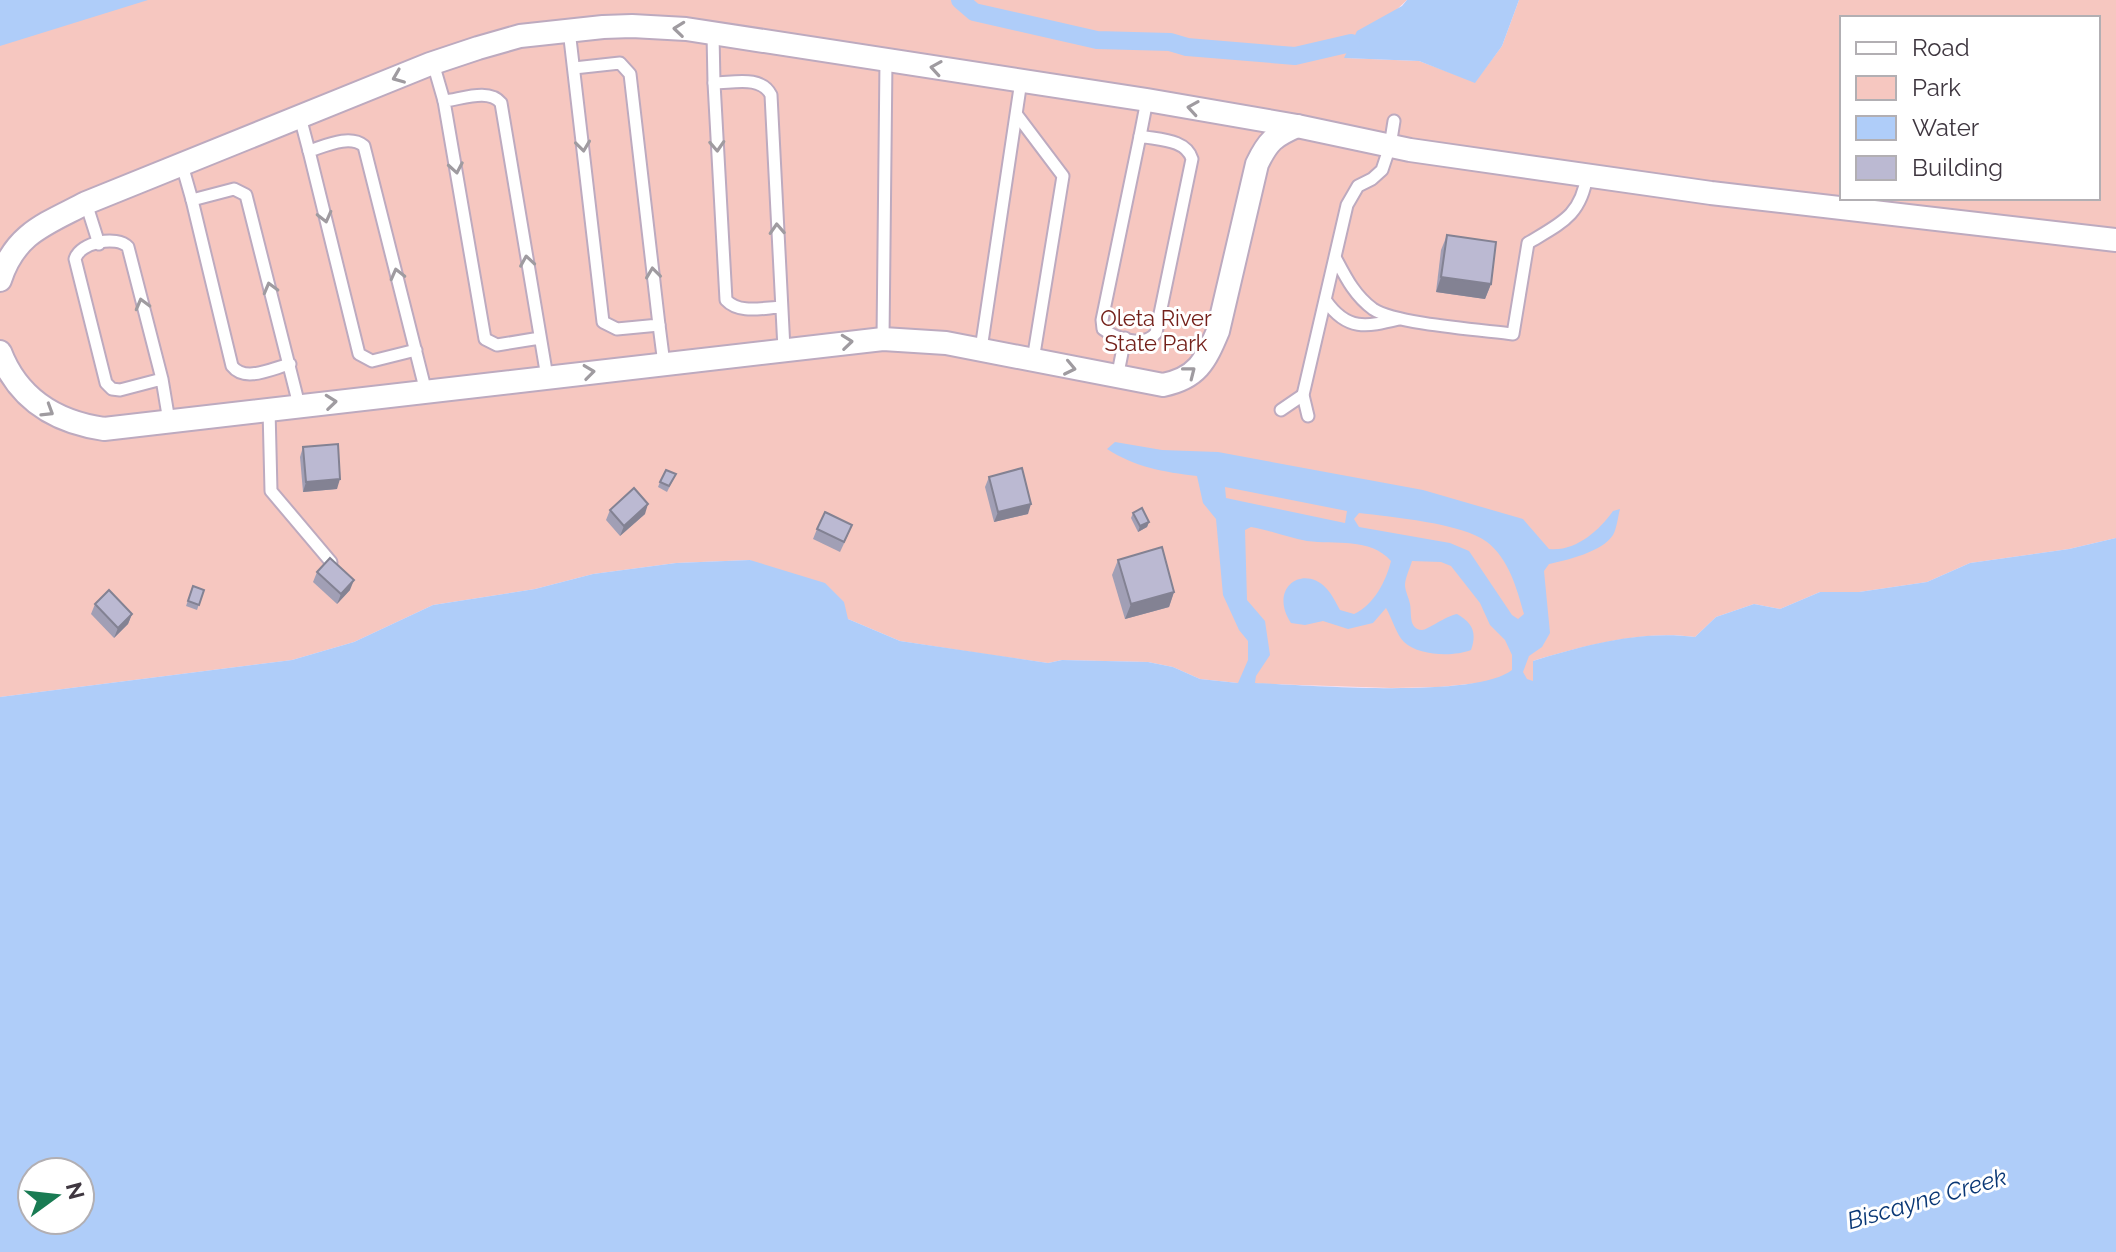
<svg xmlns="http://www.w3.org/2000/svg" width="2116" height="1252" font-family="Raleway,sans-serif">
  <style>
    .green { fill: #f6c7c0; fill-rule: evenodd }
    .water { fill: #afcdf9; fill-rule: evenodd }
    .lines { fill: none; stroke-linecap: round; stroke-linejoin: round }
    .canal { stroke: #afcdf9; stroke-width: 18 }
    .lane-casing { stroke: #bdaabf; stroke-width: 15 }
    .street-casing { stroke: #bdaabf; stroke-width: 26 }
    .lane { stroke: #fff; stroke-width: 11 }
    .street { stroke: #fff; stroke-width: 22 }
    .wall { fill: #a19fb5 }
    .shaded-wall { fill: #838293 }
    .building { fill: #bbb9d2; stroke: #838293; stroke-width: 2 }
    .oneway { stroke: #9f9ba0 }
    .labels { text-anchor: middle; stroke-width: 6; stroke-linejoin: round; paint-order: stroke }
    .park-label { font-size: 22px; fill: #74211b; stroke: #fff }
    .water-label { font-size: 24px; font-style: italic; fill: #0a3876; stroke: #fff }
  </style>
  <rect width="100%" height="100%" fill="#f8e5fa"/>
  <path class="green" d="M0,0H1407L1345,58L1419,61L1475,82L1502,46L1519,0H2116V538L2069,549L1970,563L1927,582L1859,592H1820L1780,609L1754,604L1716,617L1695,637C1644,630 1582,646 1533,661V682L1505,676L1489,682L1439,687L1391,688L1238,683L1200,679L1173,667L1148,662L1062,660L1048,663L991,655L900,641L848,619L750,560L676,563L593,574L535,589L433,605L354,642L292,660L0,697ZM1842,18H2098V198H1842Z"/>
  <g class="water">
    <polygon points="0,0 148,0 0,46"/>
    <polygon points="1407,0 1519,0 1502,46 1475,83 1419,61 1344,58 1357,31 1402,6"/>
    <path d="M1115,442L1162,450L1218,452L1423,490L1523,519L1549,549C1575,552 1599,531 1613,511L1620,509C1618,516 1617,528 1613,535C1602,552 1567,560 1549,564L1544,571L1550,633L1542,647L1529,656L1523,672L1527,679L1533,681V661C1585,645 1640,630 1695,637L1716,617L1754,604L1780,609L1820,592H1859L1927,582L1970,563L2069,549L2116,538V1252H0V697L292,660L354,642L433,605L535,589L593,574L676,563L750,560L825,583L844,602L848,619L900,641L1048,663L1062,660L1148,662L1173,667L1200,679L1238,683L1248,660V641L1239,630L1223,595L1216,519L1203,503L1197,476C1163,472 1135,467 1107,449ZM1225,487L1347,511L1345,523L1226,498ZM1359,513C1391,517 1462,523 1487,542C1509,559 1517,589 1524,614L1518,619L1512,615L1469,551L1450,543L1359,527L1354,519ZM1251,527C1270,530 1288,538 1307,541C1335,545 1370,537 1391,561C1386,581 1374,605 1354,614L1340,610C1336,603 1332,594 1326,588C1303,564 1268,588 1291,623L1305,625L1323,621L1348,629L1373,623L1386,608C1392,618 1396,634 1404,642C1419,656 1453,657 1471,650C1477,633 1473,623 1457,614C1446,616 1427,630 1422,630C1408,629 1412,613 1410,604C1409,598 1405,591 1405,585C1405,578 1410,568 1412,561L1441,562L1451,566L1480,603L1490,625L1505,640L1512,655V670C1476,699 1307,685 1255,683L1256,676L1270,655L1265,621L1247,600L1245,530ZM80,1172V1220H32V1172Z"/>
  </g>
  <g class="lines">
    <polyline class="canal" points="960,0 974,12 1097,40 1170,42 1187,47 1295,56 1351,43"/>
    <defs>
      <g id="lane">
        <polyline points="569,30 603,322 617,329 659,325 630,74 620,63 574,68"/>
        <polyline points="713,34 714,83"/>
        <polyline points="433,63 444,101"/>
        <polyline points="1017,115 1063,176 1033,360"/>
        <polyline points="300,117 309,151"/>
        <path d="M1140,136C1159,140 1186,139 1192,159L1156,333C1145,348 1116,339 1103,329L1102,320Z"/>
        <polyline points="1140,136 1147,100"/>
        <polyline points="182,165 192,200"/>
        <polyline points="86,203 99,244"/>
        <path d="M1336,259C1346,278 1355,296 1373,309C1395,324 1482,330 1513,334L1528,243C1561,223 1581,216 1587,175"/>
        <path d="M1326,301C1347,331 1366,327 1399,319"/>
        <path d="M781,307C762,308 739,314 726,300L714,83C733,83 761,75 771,95L784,349"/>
        <polyline points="659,325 664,364"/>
        <path d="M540,338L497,345L485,339L444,101C462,99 489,88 501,103L547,377"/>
        <polyline points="883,339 886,60"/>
        <polyline points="981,349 1021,81"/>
        <path d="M416,350L372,361L359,354L309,151C325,146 350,134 364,146L426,392"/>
        <path d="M290,364C273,368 245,383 232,366L192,200L234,189L246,195L299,405"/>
        <polyline points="1117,378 1125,338"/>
        <path d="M162,379L120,390L112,389L106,383L75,259C80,242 117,235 128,247L162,379L169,421"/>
        <polyline points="269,409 271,491 331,562"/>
        <polyline points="1281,410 1303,395"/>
        <polyline points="1308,416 1303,395 1347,205 1358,186 1372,179 1382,170 1390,146 1394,121"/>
      </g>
      <g id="street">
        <path d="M0,280C15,233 46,224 86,203L430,64L478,48L520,36L603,27L632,26L686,29L1147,100L1297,126L1410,150L1711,193L2116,240"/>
        <path d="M0,352C18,399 55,422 104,429L883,339L946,343L1163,385C1197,378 1205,362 1218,331L1257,164C1268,141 1274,136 1297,126"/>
      </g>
    </defs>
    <use href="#lane" class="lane-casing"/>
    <use href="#street" class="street-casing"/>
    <use href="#lane" class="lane"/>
    <use href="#street" class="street"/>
  </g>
  <g class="wall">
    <polygon points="1447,235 1491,284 1485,299 1436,292 1441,250"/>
    <polygon points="303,447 337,489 303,492 300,457"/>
    <polygon points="676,474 667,492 658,487 660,482"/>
    <polygon points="989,477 1028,514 994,522 985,487"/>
    <polygon points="610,510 645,514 620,536 606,520"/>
    <polygon points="1133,513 1149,522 1147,527 1138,532 1131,518"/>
    <polygon points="817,529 848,535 840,552 813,539"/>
    <polygon points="1118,560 1174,592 1169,607 1125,619 1112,575"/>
    <polygon points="317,572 350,590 337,604 313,582"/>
    <polygon points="193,586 204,590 197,610 186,606"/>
    <polygon points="95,604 132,614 128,624 114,638 91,614"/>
  </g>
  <g class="shaded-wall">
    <polygon points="1441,277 1491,284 1485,299 1436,292"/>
    <polygon points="340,479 337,489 303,492 306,482"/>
    <polygon points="648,504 645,514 620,536 624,526"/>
    <polygon points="1031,504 1028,514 994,522 998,512"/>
    <polygon points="1149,522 1147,527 1138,532 1140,526"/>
    <polygon points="354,580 350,590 337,604 341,594"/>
    <polygon points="1174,592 1169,607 1125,619 1131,604"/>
    <polygon points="132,614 128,624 114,638 118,628"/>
  </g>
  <g class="building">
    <polygon points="1447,235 1496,242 1491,284 1441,277"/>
    <polygon points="338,444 340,479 306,482 303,447"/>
    <polygon points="1022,468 1031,504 998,512 989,477"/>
    <polygon points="666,470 676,474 669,486 660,482"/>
    <polygon points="634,488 648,504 624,526 610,510"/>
    <polygon points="1142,508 1149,522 1140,526 1133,513"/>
    <polygon points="825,512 852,525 844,542 817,529"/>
    <polygon points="1162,547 1174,592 1131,604 1118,560"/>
    <polygon points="330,558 354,580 341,594 317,572"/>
    <polygon points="193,586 204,590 199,605 188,601"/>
    <polygon points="109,590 132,614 118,628 95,604"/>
  </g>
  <defs><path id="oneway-chevron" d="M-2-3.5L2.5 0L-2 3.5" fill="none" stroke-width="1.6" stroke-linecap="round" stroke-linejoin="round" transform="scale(2)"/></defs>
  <g class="oneway">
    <use href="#oneway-chevron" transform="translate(679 29) rotate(-174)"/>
    <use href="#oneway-chevron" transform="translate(936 68) rotate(-171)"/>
    <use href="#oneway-chevron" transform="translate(398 77) rotate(158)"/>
    <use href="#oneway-chevron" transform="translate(1193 108) rotate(-171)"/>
    <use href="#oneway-chevron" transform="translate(583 146) rotate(83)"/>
    <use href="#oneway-chevron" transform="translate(717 146) rotate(87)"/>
    <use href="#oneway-chevron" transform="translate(456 168) rotate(80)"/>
    <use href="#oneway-chevron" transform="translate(325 217) rotate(76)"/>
    <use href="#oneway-chevron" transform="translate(777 229) rotate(-93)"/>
    <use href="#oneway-chevron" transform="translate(527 261) rotate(-99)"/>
    <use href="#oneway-chevron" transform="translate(653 273) rotate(-97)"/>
    <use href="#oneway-chevron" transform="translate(397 274) rotate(-104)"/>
    <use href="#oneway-chevron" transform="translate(270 288) rotate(-105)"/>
    <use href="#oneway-chevron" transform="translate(142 304) rotate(-105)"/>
    <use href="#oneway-chevron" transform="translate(847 342) rotate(-6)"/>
    <use href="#oneway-chevron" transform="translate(1070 368) rotate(12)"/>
    <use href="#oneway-chevron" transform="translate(589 372) rotate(-7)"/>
    <use href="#oneway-chevron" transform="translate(1190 372) rotate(-38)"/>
    <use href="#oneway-chevron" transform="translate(331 402) rotate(-6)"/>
    <use href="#oneway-chevron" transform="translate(48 411) rotate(32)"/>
  </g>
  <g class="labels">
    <g class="park-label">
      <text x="1156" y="326">Oleta River<tspan x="1156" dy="25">State Park</tspan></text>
    </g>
    <g class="water-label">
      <text transform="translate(1927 1199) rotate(-16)" y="8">Biscayne Creek</text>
    </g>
  </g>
  <rect x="1840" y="16" width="260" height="184" fill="#ffffff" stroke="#b2afb3" stroke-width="2"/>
  <rect x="1856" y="42" width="40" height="12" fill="#ffffff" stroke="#b2afb3" stroke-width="2"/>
  <text x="1912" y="56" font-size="24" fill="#3f3740">Road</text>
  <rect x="1856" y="76" width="40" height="24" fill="#f6c7c0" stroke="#b2afb3" stroke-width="2"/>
  <text x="1912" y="96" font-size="24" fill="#3f3740">Park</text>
  <rect x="1856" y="116" width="40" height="24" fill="#afcdf9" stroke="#b2afb3" stroke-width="2"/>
  <text x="1912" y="136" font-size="24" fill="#3f3740">Water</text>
  <rect x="1856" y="156" width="40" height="24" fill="#bbb9d2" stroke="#b2afb3" stroke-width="2"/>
  <text x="1912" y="176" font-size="24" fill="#3f3740">Building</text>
  <g transform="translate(56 1196) rotate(75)"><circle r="38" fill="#ffffff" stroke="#b2afb3" stroke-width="2"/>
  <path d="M0-6L14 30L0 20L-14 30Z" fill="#197b53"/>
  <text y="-12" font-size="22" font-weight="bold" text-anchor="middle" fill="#3f3740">N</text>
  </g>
</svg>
